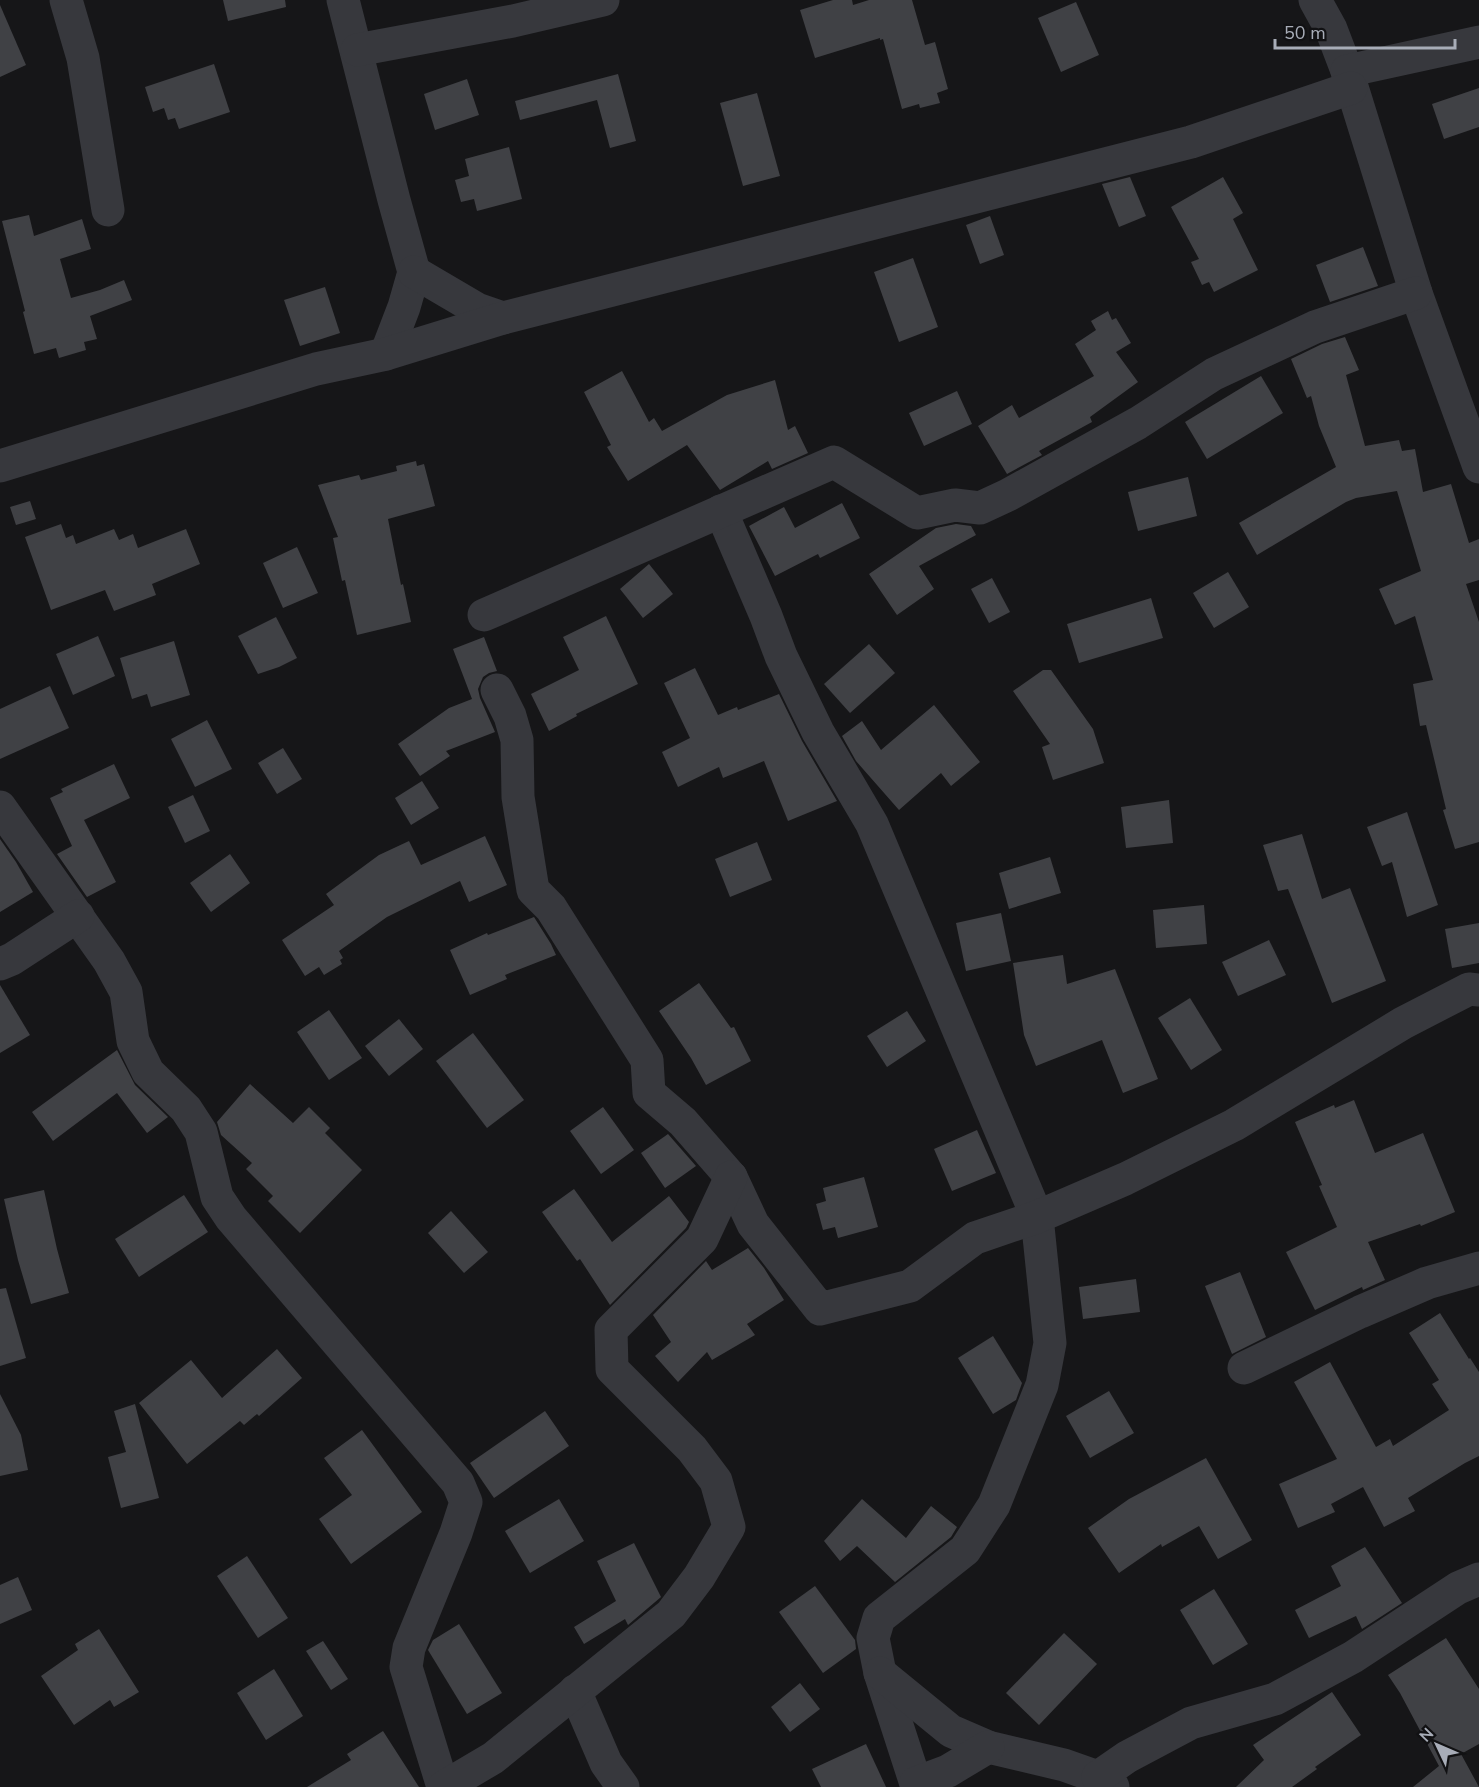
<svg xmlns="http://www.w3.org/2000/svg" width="1479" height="1787" font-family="'Nunito Sans',sans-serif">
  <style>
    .building { fill: #404145 }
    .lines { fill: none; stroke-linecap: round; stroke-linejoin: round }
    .minor { stroke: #37383d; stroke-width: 33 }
  </style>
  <rect width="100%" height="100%" fill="#161618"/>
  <g class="building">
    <polygon points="223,0 285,0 286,7 228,21"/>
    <polygon points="833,0 852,0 853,5 869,0 912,0 925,45 935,42 948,89 937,93 940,103 920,108 919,104 902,109 883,39 880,40 880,38 815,58 800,10"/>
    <polygon points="1076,2 1099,55 1061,72 1038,18"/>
    <polygon points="0,5 26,65 0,77"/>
    <polygon points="214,64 230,112 179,129 175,118 168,120 164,108 153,112 145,87"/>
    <polygon points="618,74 636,141 610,148 597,100 520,120 515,101"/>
    <polygon points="467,79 479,115 435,130 424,94"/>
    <polygon points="1479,88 1479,127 1444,139 1432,104"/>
    <polygon points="757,93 780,176 743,186 720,103"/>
    <polygon points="509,147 522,199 477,211 474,199 461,202 455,180 469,176 465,159"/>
    <polygon points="1130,177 1146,216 1119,227 1102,184"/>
    <polygon points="1223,177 1243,213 1233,219 1258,270 1214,292 1209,282 1202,285 1191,262 1199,259 1171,207"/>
    <polygon points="29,215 34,236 82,219 91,249 60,259 71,298 100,290 124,280 132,300 90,316 97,339 84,342 86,350 59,358 56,348 34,354 23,312 25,311 2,221"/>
    <polygon points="990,216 1004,255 980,264 966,225"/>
    <polygon points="1363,247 1378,286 1330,302 1316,265"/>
    <polygon points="913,258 938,327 899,342 874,272"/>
    <polygon points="325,287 340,333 300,346 284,300"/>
    <polygon points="1108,311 1112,320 1116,318 1131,343 1116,352 1138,382 1090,417 1092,422 1039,451 1042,455 1007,474 978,426 1012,405 1019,418 1094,376 1075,344 1096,330 1091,321"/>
    <polygon points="1345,337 1359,370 1346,375 1365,446 1399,440 1402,451 1415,449 1423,492 1451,484 1469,543 1479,539 1479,580 1466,584 1479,622 1479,842 1455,849 1443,810 1446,809 1426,725 1420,726 1413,684 1433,680 1415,616 1395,625 1379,589 1421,571 1397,491 1356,498 1346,502 1257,555 1239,523 1336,467 1319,426 1311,396 1307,398 1291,359 1322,344"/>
    <polygon points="622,371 649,422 654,418 662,431 727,395 775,380 788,430 795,426 808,453 772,469 768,461 720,490 687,445 628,481 607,447 611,445 584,392"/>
    <polygon points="1261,376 1283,413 1207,459 1185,422"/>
    <polygon points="957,391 972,424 924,446 909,413"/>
    <polygon points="416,461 417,466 424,464 435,506 388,519 401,585 403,584 411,622 357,635 345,580 342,581 333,538 338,537 318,485 359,475 361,480 397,471 396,466"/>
    <polygon points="1188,477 1197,516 1138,531 1128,492"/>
    <polygon points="30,501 36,519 16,525 10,507"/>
    <polygon points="842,503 860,538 820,558 818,554 775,576 749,526 784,507 795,528"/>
    <polygon points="61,524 66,538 73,535 76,544 114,529 119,540 133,534 138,548 186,529 200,564 152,584 156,595 114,611 105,590 51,610 25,537"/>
    <polygon points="956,524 971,526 976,535 919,566 934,589 897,615 869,574 936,528"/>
    <polygon points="297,547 318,593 283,608 263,563"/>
    <polygon points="649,564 673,594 643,618 620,589"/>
    <polygon points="1228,572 1249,607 1214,628 1193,593"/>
    <polygon points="992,578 1010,612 989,623 971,589"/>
    <polygon points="1151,598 1163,638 1079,663 1067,624"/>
    <polygon points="606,616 638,684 576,714 577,716 549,731 531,694 579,670 563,637"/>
    <polygon points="276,617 297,658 279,667 258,674 238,636"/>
    <polygon points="98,636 115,676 73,695 56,654"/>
    <polygon points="484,637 497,671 489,673 483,677 478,689 480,698 495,732 446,751 450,756 420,776 398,744 449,708 472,699 453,649"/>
    <polygon points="174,641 190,695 151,707 147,694 132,699 120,658"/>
    <polygon points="869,644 895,673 850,713 824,684"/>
    <polygon points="695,668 718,715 737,707 738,710 779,694 802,741 837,801 788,821 764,761 723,778 719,767 678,787 662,752 690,738 664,683"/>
    <polygon points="1043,670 1051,670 1093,729 1104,763 1053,780 1042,747 1050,744 1013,691"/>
    <polygon points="50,686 69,728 0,759 0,709"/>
    <polygon points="934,705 980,762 951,786 941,773 899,810 856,761 842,736 862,721 881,750"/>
    <polygon points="207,720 232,769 195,787 171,739"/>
    <polygon points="283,748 302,779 277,794 258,763"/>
    <polygon points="114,764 130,798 84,820 116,882 87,897 57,854 72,846 50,798 63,792 61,789"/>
    <polygon points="422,781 439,808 411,825 395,798"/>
    <polygon points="193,795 210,831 185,843 168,807"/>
    <polygon points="1169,800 1173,843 1126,848 1121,807"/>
    <polygon points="1407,812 1438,905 1407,917 1392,862 1382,866 1367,827"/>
    <polygon points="1302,834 1322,899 1350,888 1386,981 1332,1003 1288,889 1278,891 1263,845"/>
    <polygon points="485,836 507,885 469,902 460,881 387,917 339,951 343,958 340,960 342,964 324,975 319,967 305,976 282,940 334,905 326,894 379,855 409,841 421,865"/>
    <polygon points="0,839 16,862 33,892 0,912"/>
    <polygon points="757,842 772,880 730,897 715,859"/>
    <polygon points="230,854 250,883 211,912 190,883"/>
    <polygon points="1050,857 1061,893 1009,909 999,873"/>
    <polygon points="1204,905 1207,944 1156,948 1153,910"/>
    <polygon points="1001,913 1011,961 966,971 956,923"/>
    <polygon points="534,917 551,944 556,955 505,975 507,979 470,995 450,950 487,933 488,935"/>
    <polygon points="1479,923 1479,963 1452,968 1445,929"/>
    <polygon points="1269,940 1286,975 1238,996 1222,962"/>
    <polygon points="1063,955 1067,984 1115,969 1158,1079 1123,1093 1102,1040 1036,1066 1024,1035 1013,963"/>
    <polygon points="699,983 731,1028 734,1027 751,1061 706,1085 691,1058 659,1011"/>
    <polygon points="0,985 30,1035 0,1053"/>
    <polygon points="1190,998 1222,1050 1191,1070 1158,1018"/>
    <polygon points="329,1010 362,1058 329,1080 297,1032"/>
    <polygon points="907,1011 926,1041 887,1067 867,1036"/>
    <polygon points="399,1019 423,1049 389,1076 365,1046"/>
    <polygon points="473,1033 524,1100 487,1128 436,1061"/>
    <polygon points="117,1050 135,1085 168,1117 147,1133 117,1093 53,1141 32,1112"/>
    <polygon points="250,1084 293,1123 309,1107 330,1128 325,1133 362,1170 300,1233 268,1201 273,1196 246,1169 252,1163 221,1135 217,1122"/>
    <polygon points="1354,1100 1375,1153 1423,1133 1455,1212 1421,1226 1420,1224 1368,1242 1385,1280 1363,1290 1362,1287 1315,1310 1286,1252 1337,1227 1319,1186 1322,1185 1295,1122 1334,1105 1335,1108"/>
    <polygon points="603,1107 634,1150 601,1174 570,1131"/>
    <polygon points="977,1130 996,1173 952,1191 934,1149"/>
    <polygon points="668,1134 696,1166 665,1188 641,1153"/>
    <polygon points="864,1177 878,1227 838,1238 835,1227 823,1230 816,1204 826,1201 823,1188"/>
    <polygon points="574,1189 612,1242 669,1196 689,1222 686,1228 610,1305 580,1259 577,1261 542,1212"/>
    <polygon points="44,1190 57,1249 69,1293 31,1304 18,1260 4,1199"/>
    <polygon points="184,1195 208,1232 139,1277 115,1239"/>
    <polygon points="451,1211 488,1252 464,1273 428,1233"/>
    <polygon points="748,1248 764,1268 784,1300 747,1324 755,1335 712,1360 707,1352 678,1382 655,1356 671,1342 653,1315 706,1261 712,1270"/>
    <polygon points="1240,1272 1266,1337 1232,1354 1205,1286"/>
    <polygon points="1136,1279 1140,1312 1083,1319 1079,1287"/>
    <polygon points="6,1288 26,1358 0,1366 0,1289"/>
    <polygon points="1440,1313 1469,1359 1470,1358 1479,1372 1479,1456 1465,1463 1408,1498 1415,1511 1384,1527 1363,1487 1331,1504 1335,1512 1298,1528 1279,1484 1337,1459 1294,1382 1330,1362 1376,1447 1390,1439 1393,1446 1449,1410 1432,1384 1439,1380 1409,1333"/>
    <polygon points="993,1336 1022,1383 1016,1400 993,1414 958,1358"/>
    <polygon points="277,1349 302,1378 259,1416 257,1414 244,1425 240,1421 187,1464 139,1403 191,1360 222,1398"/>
    <polygon points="1109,1391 1134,1433 1090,1458 1066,1416"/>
    <polygon points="0,1394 21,1435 28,1470 0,1476"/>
    <polygon points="135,1404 159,1498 121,1508 108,1457 126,1452 114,1411"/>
    <polygon points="545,1411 569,1446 494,1498 470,1463"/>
    <polygon points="362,1430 422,1512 351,1564 319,1519 352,1495 324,1458"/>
    <polygon points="1206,1458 1252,1540 1218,1559 1199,1526 1162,1547 1161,1544 1119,1573 1088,1528 1129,1499"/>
    <polygon points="559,1499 584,1541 530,1573 505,1531"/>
    <polygon points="862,1499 906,1538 931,1506 957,1527 951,1537 895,1582 857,1546 840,1561 824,1541"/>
    <polygon points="634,1543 661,1597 628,1625 625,1619 584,1644 574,1627 616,1601 597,1561"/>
    <polygon points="1365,1547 1402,1603 1362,1629 1356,1616 1309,1638 1295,1610 1341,1586 1331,1566"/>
    <polygon points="247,1556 288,1618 258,1638 217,1576"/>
    <polygon points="18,1577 32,1610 0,1624 0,1585"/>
    <polygon points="815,1586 855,1640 856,1649 823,1673 779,1612"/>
    <polygon points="1214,1589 1248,1644 1213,1665 1180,1610"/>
    <polygon points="459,1624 502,1693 467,1714 428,1650 433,1640"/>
    <polygon points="99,1629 139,1692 114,1707 110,1700 74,1725 41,1676 78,1650 75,1644"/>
    <polygon points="1064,1633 1097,1664 1039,1725 1006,1693"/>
    <polygon points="1446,1638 1479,1689 1479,1744 1461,1754 1479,1787 1413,1787 1439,1766 1400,1693 1388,1675"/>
    <polygon points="323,1641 348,1679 331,1690 306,1651"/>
    <polygon points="274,1669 303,1716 266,1740 237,1693"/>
    <polygon points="800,1683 820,1709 790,1732 771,1707"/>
    <polygon points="1332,1692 1361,1735 1315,1767 1317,1769 1292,1787 1236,1787 1264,1760 1253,1745"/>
    <polygon points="383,1731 419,1787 307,1787 351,1760 347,1754"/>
    <polygon points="866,1744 886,1787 821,1787 812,1769"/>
  </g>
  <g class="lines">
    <g class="minor">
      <polyline points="66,0 83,58 108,210"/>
      <polyline points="343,0 394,200 414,272 404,307 386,354"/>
      <polyline points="1315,0 1331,29 1347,71 1416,293 1479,467"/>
      <polyline points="357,50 513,21 603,0"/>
      <polyline points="1347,71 1479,42"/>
      <polyline points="414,272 477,309 503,318"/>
      <polyline points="0,466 316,369 386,354 503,318 1191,142 1351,88"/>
      <polyline points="721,511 766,616 781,656 818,732 872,824 1037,1217 1050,1343 1042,1385 994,1505 965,1550 879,1618 873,1638 880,1673 917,1787"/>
      <polyline points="484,615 834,462 917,513 955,505 980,508 1008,495 1138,423 1214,374 1315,327 1416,293"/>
      <polyline points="497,690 510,716 517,740 518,797 533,890 551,908 647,1060 649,1093 683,1122 731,1177 753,1224 820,1309 910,1286 975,1238 1037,1217 1125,1179 1234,1125 1403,1023 1469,989 1479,990"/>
      <polyline points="0,807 109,961 126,992 133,1041 148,1072 186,1109 201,1132 217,1197 231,1218 458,1483 466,1502 456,1533 409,1648 406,1667 443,1787"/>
      <polyline points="0,964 12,959 78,916"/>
      <polyline points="1244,1368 1360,1312 1427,1283 1479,1268"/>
      <polyline points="880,1673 951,1731 988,1747 1064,1765 1098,1777 1113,1787"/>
      <polyline points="575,1691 606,1763 623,1787"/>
      <polyline points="1098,1777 1127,1757 1191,1723 1275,1699 1353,1657 1458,1588 1479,1579"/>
      <polyline points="916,1783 948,1771 988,1747"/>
      <polyline points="444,1787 493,1758 671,1614 699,1577 729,1527 716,1481 692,1449 612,1369 611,1330 702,1239 731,1177"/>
    </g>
  </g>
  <g transform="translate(1437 1745) rotate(314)" stroke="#111113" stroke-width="4.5" paint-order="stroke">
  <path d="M0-4.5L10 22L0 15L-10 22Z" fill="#a8adb8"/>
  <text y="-9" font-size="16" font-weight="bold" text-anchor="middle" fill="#a8adb8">N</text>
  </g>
  <path d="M1275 39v9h180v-9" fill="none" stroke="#a8adb8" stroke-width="3"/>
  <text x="1284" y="39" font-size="18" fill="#a8adb8" stroke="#111113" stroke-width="4.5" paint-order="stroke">50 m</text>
</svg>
